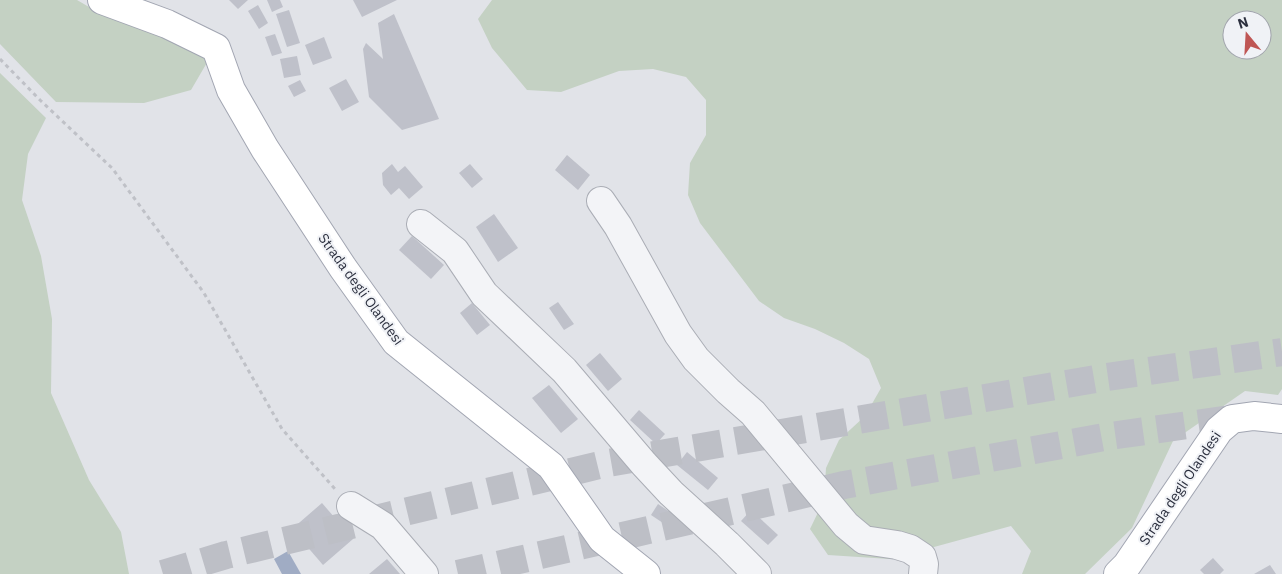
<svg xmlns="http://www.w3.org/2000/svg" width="1282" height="574" font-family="'IBM Plex Sans',sans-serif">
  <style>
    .green { fill: #c4d1c3; fill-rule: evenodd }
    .water { fill: #a0acc4 }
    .building { fill: #bfc1ca }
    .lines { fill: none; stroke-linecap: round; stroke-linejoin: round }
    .highway-tunnel { stroke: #bdbfc6; stroke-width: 28; stroke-dasharray: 28 14; stroke-linecap: butt }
    .minor-casing { stroke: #aaadb5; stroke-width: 30 }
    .major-casing { stroke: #a2a6b2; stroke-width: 30 }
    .path { stroke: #bfc1c7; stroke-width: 3; stroke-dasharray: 4 4; stroke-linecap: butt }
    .minor { stroke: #f3f4f7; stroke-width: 28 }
    .major { stroke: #fff; stroke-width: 28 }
    .labels { text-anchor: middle; stroke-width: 4; stroke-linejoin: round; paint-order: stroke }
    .street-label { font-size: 14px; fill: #2b2f3e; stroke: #f0f2f6 }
  </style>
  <rect width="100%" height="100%" fill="#e1e3e8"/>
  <g class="green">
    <polygon points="0,0 77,0 89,7 150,27 212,54 191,90 144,103 56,102 0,44"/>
    <path d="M492,0H1282V389L1278,395L1245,391L1173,441L1132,528L1085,574H1022L1031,551L1011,526L890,559L828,555L810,529L824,500L826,468L839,440L865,416L881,388L869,359L844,343L815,329L784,318L759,301L700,223L688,195L690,163L706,135V100L686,77L653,69L619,71L561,92L527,90L492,48L478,19ZM1232,20H1262V50H1232Z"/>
    <polygon points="0,73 46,118 28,154 22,200 41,256 52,319 51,393 89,480 121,532 129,574 0,574"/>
  </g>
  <polygon class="water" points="288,551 301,574 282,574 274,559"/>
  <g class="building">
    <polygon points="229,0 248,0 238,9"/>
    <polygon points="267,0 280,0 283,7 272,12"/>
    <polygon points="353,0 397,0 362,17"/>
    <polygon points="258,5 268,23 259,29 248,11"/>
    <polygon points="289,10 300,43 287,47 276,14"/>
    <polygon points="394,14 439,119 402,130 369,97 363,49 366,43 383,59 378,23"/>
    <polygon points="275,34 282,53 272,56 265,37"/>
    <polygon points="324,37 332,58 313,65 305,45"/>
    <polygon points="297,56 301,75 284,78 280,59"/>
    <polygon points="346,79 359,102 342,111 329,88"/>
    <polygon points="300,80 306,91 294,97 288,86"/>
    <polygon points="567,155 590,175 578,190 555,170"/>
    <polygon points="392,164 398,172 405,166 423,187 409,199 399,188 391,195 383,185 382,173"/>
    <polygon points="470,164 483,179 472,188 459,173"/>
    <polygon points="494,214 518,248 498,262 476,227"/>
    <polygon points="412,236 444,265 431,279 399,250"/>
    <polygon points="558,302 574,324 564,330 549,308"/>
    <polygon points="472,303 490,325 477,335 460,313"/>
    <polygon points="600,353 622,379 608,391 586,365"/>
    <polygon points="549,385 578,419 561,433 532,398"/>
    <polygon points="639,410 665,434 656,444 630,420"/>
    <polygon points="687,452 718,478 708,490 677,465"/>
    <polygon points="322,503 353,539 323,565 292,529"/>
    <polygon points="658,504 682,520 675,531 651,515"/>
    <polygon points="751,510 778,535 768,545 741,521"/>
    <polygon points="1213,558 1224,570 1220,574 1204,574 1200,570"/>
    <polygon points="387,559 400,574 369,574"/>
    <polygon points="1270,565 1276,574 1254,574"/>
  </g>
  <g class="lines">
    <g class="highway-tunnel">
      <polyline points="163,574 226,555 608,463 1107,377 1282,352"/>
      <polyline points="458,574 844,485 1110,436 1245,417"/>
    </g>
    <defs>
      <g id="minor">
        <polyline points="601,201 618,226 678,334 696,359 728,391 753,413 846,525 864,540 897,545 910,549 922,557 924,564 923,574"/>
        <polyline points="421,224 455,251 484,294 564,370 644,464 671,493 727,544 757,574"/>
        <polyline points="351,506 383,526 424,574"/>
      </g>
      <g id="major">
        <polyline points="102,0 167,24 216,48 231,90 265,149 343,268 396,342 551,466 602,539 646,574"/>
        <polyline points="1118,574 1127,565 1219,430 1232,419 1254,416 1282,419"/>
      </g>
    </defs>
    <use href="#minor" class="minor-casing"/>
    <use href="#major" class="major-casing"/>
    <polyline class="path" points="0,59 40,100 112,168 204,293 282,429 335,489"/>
    <use href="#minor" class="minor"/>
    <use href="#major" class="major"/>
  </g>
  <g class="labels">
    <g class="street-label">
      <text transform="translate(361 289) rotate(54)" y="5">Strada degli Olandesi</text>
      <text transform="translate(1180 488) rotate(-56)" y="5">Strada degli Olandesi</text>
    </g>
  </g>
  <g transform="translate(1247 35) rotate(342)"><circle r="24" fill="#f0f2f6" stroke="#a1a4ac"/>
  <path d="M0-4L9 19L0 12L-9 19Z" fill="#bf5654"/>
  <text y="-8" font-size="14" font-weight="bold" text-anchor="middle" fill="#2b2f3e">N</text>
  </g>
</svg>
